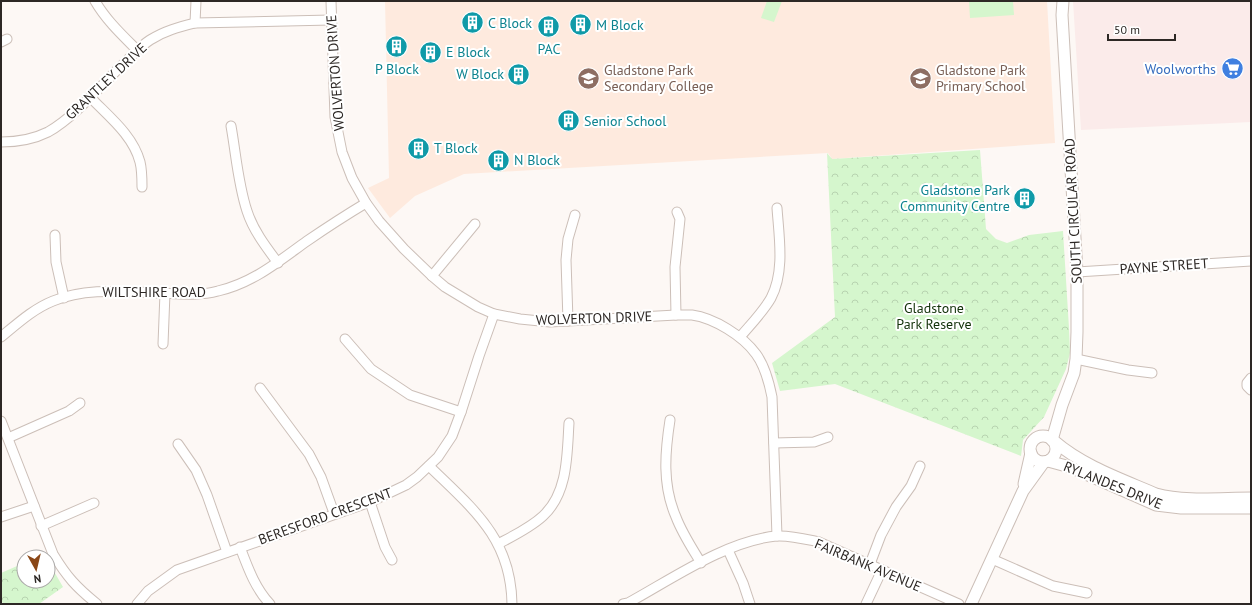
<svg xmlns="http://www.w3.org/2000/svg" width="1252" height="605" font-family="'PT Sans',sans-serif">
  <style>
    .commercial { fill: #fbebea }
    .built { fill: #feeade }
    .grass { fill: #d5f6cd }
    .park { fill: url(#park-crowns) }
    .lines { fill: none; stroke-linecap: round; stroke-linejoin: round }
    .minor-casing { stroke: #ccbfb8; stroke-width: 11 }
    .tertiary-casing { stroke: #ccbfb8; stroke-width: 13 }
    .minor { stroke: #fff; stroke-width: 9 }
    .tertiary { stroke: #fff; stroke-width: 11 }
    .labels { text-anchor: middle; stroke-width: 4; stroke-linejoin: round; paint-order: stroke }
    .culture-label { font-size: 14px; fill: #0d838f; stroke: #fff; text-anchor: start }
    .shop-label { font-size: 14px; fill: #366cbe; stroke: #fff; text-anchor: end }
    .education-label { font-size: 14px; fill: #785e54; stroke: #fff; text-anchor: start }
    .street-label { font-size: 14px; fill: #2d2825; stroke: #fff }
    .park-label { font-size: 14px; fill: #123209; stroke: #fff }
  </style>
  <defs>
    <pattern id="park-crowns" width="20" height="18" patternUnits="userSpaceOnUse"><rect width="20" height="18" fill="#d5f6cd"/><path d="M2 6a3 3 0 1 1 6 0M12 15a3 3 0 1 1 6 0" fill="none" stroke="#b7d3b0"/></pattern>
  </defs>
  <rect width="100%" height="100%" fill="#fdf8f5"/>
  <polygon class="commercial" points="1073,1 1251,1 1251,122 1081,130"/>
  <polygon class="built" points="385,1 1047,1 1055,143 832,159 828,153 464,174 415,196 390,218 368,188 389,178"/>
  <g class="grass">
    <polygon points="767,1 782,1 774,22 761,18"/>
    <polygon points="969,1 1013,1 1014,15 970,18"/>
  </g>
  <g class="park">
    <polygon points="980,150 986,229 996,239 1007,243 1029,235 1063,231 1069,328 1070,353 1066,369 1044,417 1023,440 1021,456 835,384 780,391 772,363 835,317 827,153 832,159"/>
    <polygon points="48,561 63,587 39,604 4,604 1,601 1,573 24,563 24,581 48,581"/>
  </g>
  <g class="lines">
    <defs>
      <g id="minor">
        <path d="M95,1C106,20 122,35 137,50"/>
        <path d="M331,1L335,117L342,152L352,178L366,203L379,221L404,249L432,276L445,287L478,307L494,314L520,319L550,322L676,315C681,315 687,315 692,315C714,318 743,336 756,354C765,366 769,382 772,397L777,536"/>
        <polyline points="195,23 196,1"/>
        <polyline points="1,42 7,39"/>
        <path d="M90,97C108,116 133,135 140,162C142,170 142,179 142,187"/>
        <path d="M231,126C236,154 238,184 247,211C253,230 266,247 278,263"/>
        <path d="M1,142C17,142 34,139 48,132C73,118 100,87 120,67C130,58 139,47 150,40C164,31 179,27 195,23L331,20"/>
        <polyline points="55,235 56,262 64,298"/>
        <polyline points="1077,272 1251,261"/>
        <polyline points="432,276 475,224"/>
        <polyline points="676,315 675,267 680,219 677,212"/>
        <polyline points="568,321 566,260 568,239 575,215"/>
        <path d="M1,337C17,324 33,309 53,301C87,287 125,292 161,293C179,294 200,296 218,291C253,283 279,261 307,241C326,228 346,215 366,203"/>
        <path d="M740,337C751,324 763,312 771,298C785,271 779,237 777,208"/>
        <polyline points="345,339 371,369 410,395 461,412"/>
        <polyline points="163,344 165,293"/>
        <polyline points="1076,359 1128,370 1152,373"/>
        <polyline points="1251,378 1247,383 1247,386 1251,390"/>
        <polyline points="260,388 309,454 321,477 334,513"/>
        <path d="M670,420C665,452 662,485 676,517C682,533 692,548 701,563"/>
        <path d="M1,421L53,554C67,577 76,587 97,604"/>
        <polyline points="8,438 69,411 80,403"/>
        <polyline points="774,443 814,442 828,437"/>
        <polyline points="178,444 196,470 207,495 227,552"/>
        <path d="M429,466C473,509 511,538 512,604"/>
        <polyline points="370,502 385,547 392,560"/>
        <polyline points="1,517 34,506"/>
        <polyline points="41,526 94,503"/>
        <path d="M498,544C513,536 530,528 543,516C568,493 567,455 569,423"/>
        <path d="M240,547C248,568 255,588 270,604"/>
        <polyline points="728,550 743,583 750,604"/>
        <polyline points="992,559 1053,586 1087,593"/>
        <polyline points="870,564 881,535 896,507 911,486 920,466"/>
        <polyline points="137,604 148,591 177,570 370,502 406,485 417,477 438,457 452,436 461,412 479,356 494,314"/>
        <path d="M623,604L628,603C672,579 726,541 776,536C790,535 805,539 819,542L959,604"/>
        <polyline points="866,604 882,570"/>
      </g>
      <g id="tertiary">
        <circle cx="1043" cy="449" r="13"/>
        <polyline points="1052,440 1062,405 1074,373 1076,359 1077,332 1077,272 1062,15 1063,1"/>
        <path d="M1054,441C1083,466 1121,479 1156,494C1185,502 1221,498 1251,498"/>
        <polyline points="1048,461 1070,467 1156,505 1181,508 1251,508"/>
        <polyline points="1024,484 1031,453"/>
        <polyline points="971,604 1023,491 1044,462"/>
      </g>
    </defs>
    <use href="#minor" class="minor-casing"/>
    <use href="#tertiary" class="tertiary-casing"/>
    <use href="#minor" class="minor"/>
    <use href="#tertiary" class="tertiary"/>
  </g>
  <defs>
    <symbol id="building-disc" viewBox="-11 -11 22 22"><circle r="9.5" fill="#0f9aa8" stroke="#fff"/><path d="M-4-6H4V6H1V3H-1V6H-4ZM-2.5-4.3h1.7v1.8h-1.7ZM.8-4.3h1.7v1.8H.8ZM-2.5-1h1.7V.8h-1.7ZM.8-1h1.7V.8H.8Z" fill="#fff"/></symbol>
    <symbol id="supermarket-disc" viewBox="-11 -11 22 22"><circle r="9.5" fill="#3f7fe0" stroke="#fff"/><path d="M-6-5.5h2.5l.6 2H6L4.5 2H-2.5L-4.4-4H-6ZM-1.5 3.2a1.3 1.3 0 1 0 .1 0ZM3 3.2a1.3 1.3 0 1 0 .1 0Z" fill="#fff"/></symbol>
    <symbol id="school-disc" viewBox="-11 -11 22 22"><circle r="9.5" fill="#8d6e63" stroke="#fff"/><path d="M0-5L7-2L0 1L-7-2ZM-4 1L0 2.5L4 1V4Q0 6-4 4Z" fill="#fff"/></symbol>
  </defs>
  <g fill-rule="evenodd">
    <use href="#building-disc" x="460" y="10" width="25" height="25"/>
    <use href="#building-disc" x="568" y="12" width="25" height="25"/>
    <use href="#building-disc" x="536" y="14" width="25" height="25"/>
    <use href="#building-disc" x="384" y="34" width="25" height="25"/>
    <use href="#building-disc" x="418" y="40" width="25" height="25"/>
    <use href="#supermarket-disc" x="1220" y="56" width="25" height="25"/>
    <use href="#building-disc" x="506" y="62" width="25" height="25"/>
    <use href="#school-disc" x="576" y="66" width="25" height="25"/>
    <use href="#school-disc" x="908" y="66" width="25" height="25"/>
    <use href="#building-disc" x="556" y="108" width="25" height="25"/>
    <use href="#building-disc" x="406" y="136" width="25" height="25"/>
    <use href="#building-disc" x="486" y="148" width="25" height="25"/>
    <use href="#building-disc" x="1012" y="186" width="25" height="25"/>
  </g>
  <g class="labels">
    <g class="culture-label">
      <text x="488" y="28">C Block</text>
      <text x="596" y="30">M Block</text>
      <text x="549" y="54" text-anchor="middle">PAC</text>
      <text x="446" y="57">E Block</text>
      <text x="397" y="74" text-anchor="middle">P Block</text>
      <text x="504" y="79" text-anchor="end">W Block</text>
      <text x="584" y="126">Senior School</text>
      <text x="434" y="153">T Block</text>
      <text x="514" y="165">N Block</text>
      <text x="1010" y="195" text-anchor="end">Gladstone Park<tspan x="1010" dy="16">Community Centre</tspan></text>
    </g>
    <g class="shop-label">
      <text x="1216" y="74">Woolworths</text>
    </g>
    <g class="education-label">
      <text x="604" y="75">Gladstone Park<tspan x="604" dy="16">Secondary College</tspan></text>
      <text x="936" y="75">Gladstone Park<tspan x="936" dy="16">Primary School</tspan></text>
    </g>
    <g class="street-label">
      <text transform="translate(335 73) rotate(-94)" y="5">WOLVERTON DRIVE</text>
      <text transform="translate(106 81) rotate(-43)" y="5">GRANTLEY DRIVE</text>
      <text transform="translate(1073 211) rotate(-93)" y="5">SOUTH CIRCULAR ROAD</text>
      <text transform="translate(1164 266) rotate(-4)" y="5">PAYNE STREET</text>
      <text x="154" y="297">WILTSHIRE ROAD</text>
      <text transform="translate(594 318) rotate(-2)" y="5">WOLVERTON DRIVE</text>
      <text transform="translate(1113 485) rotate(22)" y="5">RYLANDES DRIVE</text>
      <text transform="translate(325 516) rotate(-20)" y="5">BERESFORD CRESCENT</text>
      <text transform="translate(868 565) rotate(23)" y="5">FAIRBANK AVENUE</text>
    </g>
    <g class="park-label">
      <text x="934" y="313">Gladstone<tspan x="934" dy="16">Park Reserve</tspan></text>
    </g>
  </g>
  <rect width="1252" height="605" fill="none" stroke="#2d2825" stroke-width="4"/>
  <g transform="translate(36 569) rotate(172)"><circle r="19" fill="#ffffff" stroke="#aba9a8"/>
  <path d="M0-3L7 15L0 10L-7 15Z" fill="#8a4717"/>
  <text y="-6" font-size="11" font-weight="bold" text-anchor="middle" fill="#2d2825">N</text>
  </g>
  <path d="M1108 34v6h67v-6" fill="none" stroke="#2d2825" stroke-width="2"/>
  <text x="1114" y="34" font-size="12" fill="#2d2825" stroke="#ffffff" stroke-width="3" paint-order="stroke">50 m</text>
</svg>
